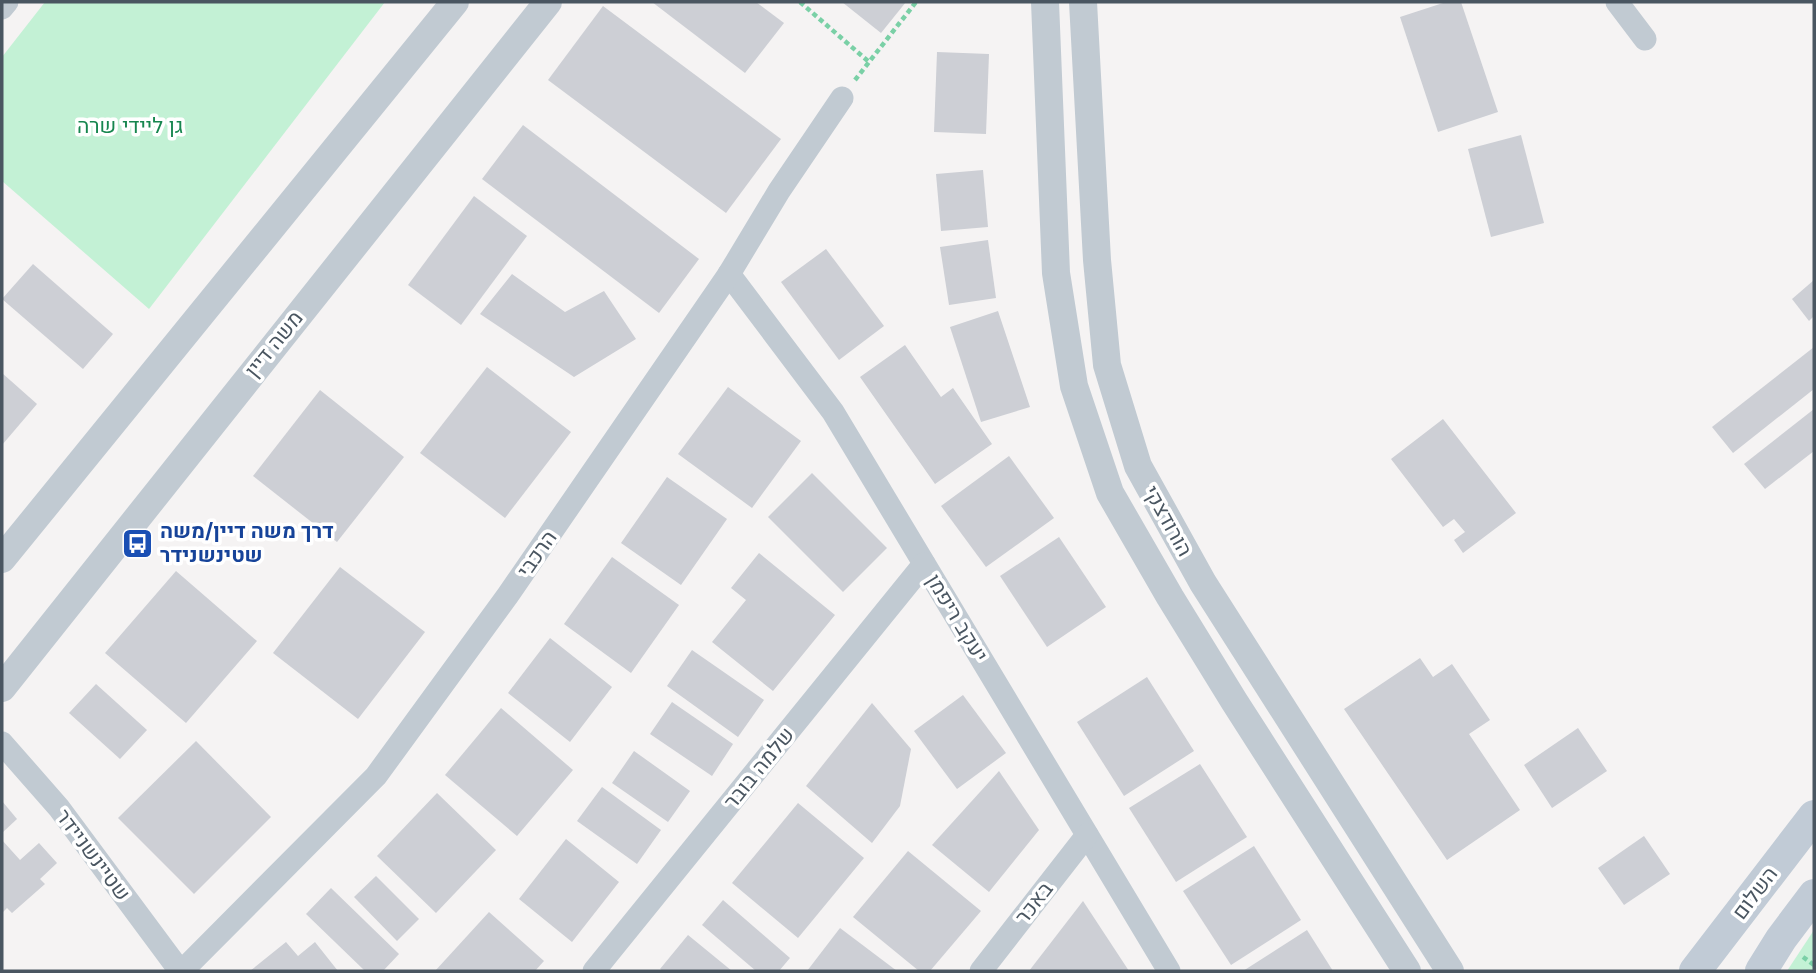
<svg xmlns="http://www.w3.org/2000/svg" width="1816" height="973" font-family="Inter,Heebo,sans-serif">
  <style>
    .green { fill: #c3f1d5 }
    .building { fill: #cdcfd5 }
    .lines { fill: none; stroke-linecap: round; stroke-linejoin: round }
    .path { stroke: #7ad0a6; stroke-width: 4.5; stroke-dasharray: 5 3.5; stroke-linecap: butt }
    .minor { stroke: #c1cad2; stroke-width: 23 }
    .tertiary { stroke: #c1cad2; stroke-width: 28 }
    .secondary { stroke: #c1cbd6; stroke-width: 32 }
    .labels { text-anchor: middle; stroke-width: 7; stroke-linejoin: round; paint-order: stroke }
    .park-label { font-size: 21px; fill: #17864f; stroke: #fff }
    .street-label { font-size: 21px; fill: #4a5661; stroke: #fff }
    .transit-label { font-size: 21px; font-weight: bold; fill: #164399; stroke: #fff; text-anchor: start }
  </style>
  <rect width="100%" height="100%" fill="#f5f3f3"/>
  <g class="green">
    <polygon points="45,2 385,2 149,309 2,181 2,57"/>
    <polygon points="1814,930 1814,971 1787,971"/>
  </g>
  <g class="building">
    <polygon points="652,2 756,2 784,23 745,73"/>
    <polygon points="842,2 906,2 881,33"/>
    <polygon points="1446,2 1461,2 1498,112 1438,132 1400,17"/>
    <polygon points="603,6 781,139 726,213 548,80"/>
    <polygon points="937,52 989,54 986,134 934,132"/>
    <polygon points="523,125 699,259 659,313 482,179"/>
    <polygon points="1521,135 1544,223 1491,237 1468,149"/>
    <polygon points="983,170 988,227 941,231 936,174"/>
    <polygon points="474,196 527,236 461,325 408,285"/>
    <polygon points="988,240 996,298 949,305 940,247"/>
    <polygon points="826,249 884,326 839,360 781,282"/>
    <polygon points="33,264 113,334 83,369 2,299"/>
    <polygon points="512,274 565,312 604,291 636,339 574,377 480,314"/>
    <polygon points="1814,280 1814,316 1809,321 1792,299"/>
    <polygon points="998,311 1030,407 981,422 950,327"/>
    <polygon points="905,345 941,397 953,388 992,444 935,484 860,377"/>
    <polygon points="1814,347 1814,389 1733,453 1712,427"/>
    <polygon points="487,367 571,432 505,518 420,453"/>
    <polygon points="2,373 37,404 2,445"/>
    <polygon points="728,387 801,441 752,508 678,454"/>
    <polygon points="320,390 404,457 337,542 253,476"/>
    <polygon points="1814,409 1814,451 1765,489 1744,464"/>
    <polygon points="1443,419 1516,513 1463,553 1454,540 1465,532 1454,519 1443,527 1391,459"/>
    <polygon points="1009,456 1054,518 986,567 941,506"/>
    <polygon points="812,473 887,548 843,592 768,517"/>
    <polygon points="667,477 727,519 681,585 621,543"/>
    <polygon points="1059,537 1106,607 1047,647 1000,576"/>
    <polygon points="759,553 835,615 773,691 712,642 746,600 731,588"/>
    <polygon points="612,557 679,605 631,673 564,624"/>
    <polygon points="340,567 425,632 358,719 273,653"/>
    <polygon points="176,571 257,641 186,723 105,653"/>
    <polygon points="550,638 612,687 570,742 508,693"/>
    <polygon points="692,650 764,700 738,737 667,686"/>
    <polygon points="1420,658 1433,677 1452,664 1490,720 1469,734 1520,810 1447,860 1344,709"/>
    <polygon points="1147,677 1194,751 1124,796 1077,722"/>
    <polygon points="96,684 147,730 120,759 69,713"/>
    <polygon points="963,695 1006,753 957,789 914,731"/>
    <polygon points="672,702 733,744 712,776 650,734"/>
    <polygon points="872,703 911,749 900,806 872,843 806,786"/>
    <polygon points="501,708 573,770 517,836 445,775"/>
    <polygon points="1578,728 1607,771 1552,808 1524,765"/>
    <polygon points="196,741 271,817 194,894 118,818"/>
    <polygon points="634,751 690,791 668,822 612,783"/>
    <polygon points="1200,764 1247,837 1176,882 1129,808"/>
    <polygon points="999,771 1039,830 989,892 932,845"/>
    <polygon points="602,787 661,830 637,864 577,821"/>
    <polygon points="437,793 496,850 436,913 377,856"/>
    <polygon points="2,801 17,819 2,833"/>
    <polygon points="798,803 864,858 798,938 732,883"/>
    <polygon points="1644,836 1670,874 1624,905 1598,868"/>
    <polygon points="566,839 619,882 572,942 519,899"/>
    <polygon points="2,840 20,860 39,843 57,863 40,879 45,884 12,913 7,908 2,913"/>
    <polygon points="1254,846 1301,920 1231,965 1183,891"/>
    <polygon points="908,851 981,911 930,971 919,971 853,917"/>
    <polygon points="376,876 419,919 397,941 354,897"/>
    <polygon points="331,888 399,954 383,971 365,971 306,914"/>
    <polygon points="723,900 790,958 779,971 756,971 702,925"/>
    <polygon points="1083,901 1129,971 1029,971"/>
    <polygon points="489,912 544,961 535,971 435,971"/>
    <polygon points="840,928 897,971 807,971"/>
    <polygon points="1307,930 1333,971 1243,971"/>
    <polygon points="688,935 732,971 663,971 660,969"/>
    <polygon points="286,942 298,956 315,942 338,971 250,971"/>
  </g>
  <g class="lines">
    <g class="path">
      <polyline points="800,2 869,62"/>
      <polyline points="855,80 916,2"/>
      <polyline points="1803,957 1814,965"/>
    </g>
    <g class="minor">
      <polyline points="1617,2 1645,39"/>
      <polyline points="2,8 7,2"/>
      <polyline points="729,274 833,412 1169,971"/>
      <polyline points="2,743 59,808 180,971"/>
      <polyline points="182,971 376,776 508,595 729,274 779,191 842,98"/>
      <polyline points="594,971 924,564"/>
      <polyline points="981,971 1087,835"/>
    </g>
    <g class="tertiary">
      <polyline points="1045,2 1056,273 1074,386 1110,493 1170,597 1234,701 1407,971"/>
      <polyline points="1083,2 1097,260 1107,365 1138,466 1203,583 1450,971"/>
      <polyline points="2,559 455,2"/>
      <polyline points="2,688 548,2"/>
    </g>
    <g class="secondary">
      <polyline points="1695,971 1814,816"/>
      <polyline points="1761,971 1781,939 1814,895"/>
    </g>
  </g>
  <defs>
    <symbol id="bus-square" viewBox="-11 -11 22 22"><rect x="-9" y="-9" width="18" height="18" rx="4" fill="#1a4fb4" stroke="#fff"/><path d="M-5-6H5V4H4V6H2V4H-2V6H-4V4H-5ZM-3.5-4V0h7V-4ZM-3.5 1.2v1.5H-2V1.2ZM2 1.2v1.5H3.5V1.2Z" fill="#fff"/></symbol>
  </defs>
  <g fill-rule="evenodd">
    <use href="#bus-square" x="120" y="526" width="35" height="35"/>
  </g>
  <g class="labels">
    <g class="park-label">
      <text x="130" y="133">גן ליידי שרה</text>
    </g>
    <g class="street-label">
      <text transform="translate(274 344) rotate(-51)" y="7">משה דיין</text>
      <text transform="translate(1168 521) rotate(61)" y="7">הורודצקי</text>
      <text transform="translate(537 554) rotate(-55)" y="7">הרכבי</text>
      <text transform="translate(957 618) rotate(59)" y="7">יעקב ריפמן</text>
      <text transform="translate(759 768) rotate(-51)" y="7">שלמה בובר</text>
      <text transform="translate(93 855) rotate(53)" y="7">שטיינשניידר</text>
      <text transform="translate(1755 893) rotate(-53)" y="7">השלום</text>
      <text transform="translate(1034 903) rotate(-52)" y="7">באכר</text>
    </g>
    <g class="transit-label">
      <text x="160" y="538">דרך משה דיין/משה<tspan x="160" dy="24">שטינשנידר</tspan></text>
    </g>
  </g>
  <rect width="1816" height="973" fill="none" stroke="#4a5661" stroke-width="7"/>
</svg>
